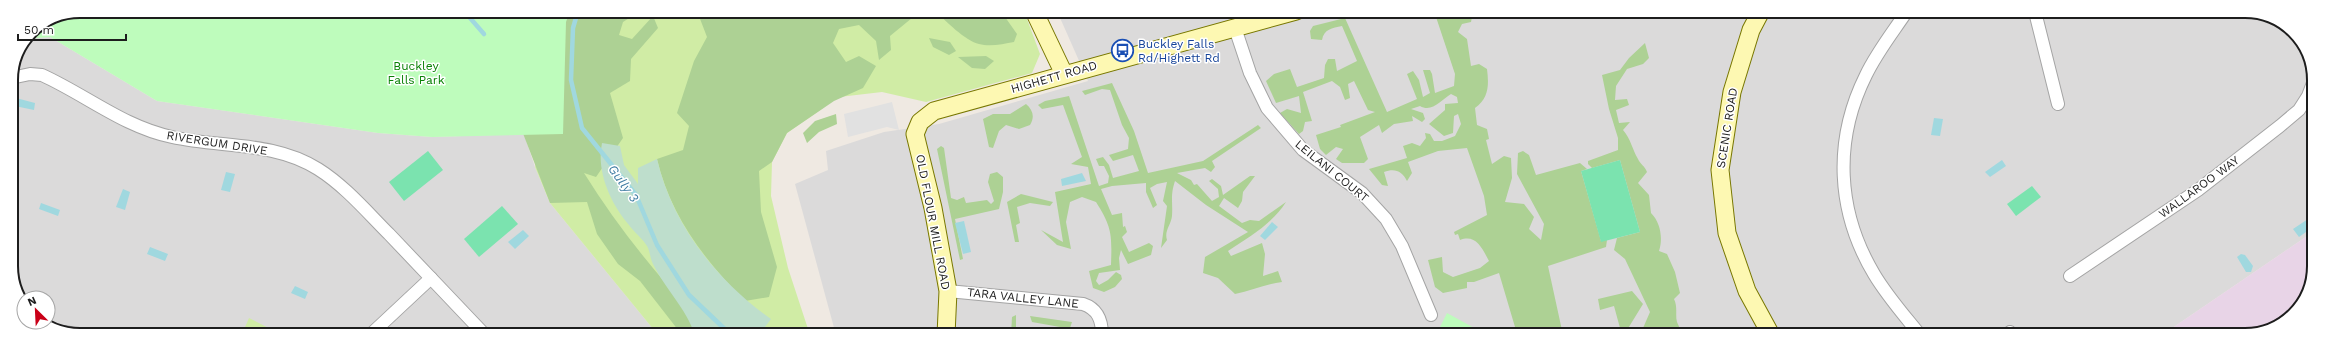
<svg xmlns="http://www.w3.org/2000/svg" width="2325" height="346" font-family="'Work Sans',sans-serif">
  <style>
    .residential { fill: #dbdada }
    .industrial { fill: #e8d4e7 }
    .grass { fill: #d0eca5 }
    .forest { fill: #add194 }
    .wetland { fill: #bedecc }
    .park { fill: #befcbc }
    .pitch { fill: #7be3af }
    .parking { fill: #e1e1e1 }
    .water { fill: #a0d8df }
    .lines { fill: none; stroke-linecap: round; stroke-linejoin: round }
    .stream { stroke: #a0d8df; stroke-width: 4.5 }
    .street-casing { stroke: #a4a4a4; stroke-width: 14 }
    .secondary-casing { stroke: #787700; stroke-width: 19 }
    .street { stroke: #fff; stroke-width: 12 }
    .secondary { stroke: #fdf8b2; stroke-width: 17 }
    .labels { text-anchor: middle; stroke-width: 3; stroke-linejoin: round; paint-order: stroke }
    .transit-label { font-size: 12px; fill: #164399; stroke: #fff; text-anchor: start }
    .park-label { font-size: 12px; fill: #098105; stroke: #fff }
    .street-label { font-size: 12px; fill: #1d1d1d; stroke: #fff }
    .water-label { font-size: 13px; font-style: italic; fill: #3f7ca2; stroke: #fff }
    .rim { fill: none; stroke: #1d1d1d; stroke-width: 2 }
  </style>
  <rect width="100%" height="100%" fill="#efe9e2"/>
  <g class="residential">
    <polygon points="1057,11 2254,12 2291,28 2313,66 2313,232 2162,335 836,335 795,184 828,170 826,151 884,132 939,124 1088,81"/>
    <polygon points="50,37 157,101 378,133 432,137 524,134 535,167 550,203 658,335 71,334 44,322 48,322 48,298 24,298 24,301 13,284 11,80 16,53 26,39"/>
  </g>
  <polygon class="industrial" points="2313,232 2313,275 2291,318 2245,335 2162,335"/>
  <g class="grass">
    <polygon points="570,11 1024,11 1040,54 1032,73 926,102 882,92 822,99 823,108 787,133 772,162 771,196 788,268 810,335 658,335 550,203 535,167"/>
    <polygon points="249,318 280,334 242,334"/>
  </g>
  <g class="forest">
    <path d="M528,11H640L623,22L619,35L632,39L653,16L658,28L631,59L630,81L610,93L623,138L596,177L584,173C609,213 637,250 668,286C681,302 690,319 705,335H682L640,281L618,264L597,234L587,202L550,203L517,118Z"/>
    <path d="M697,11H900L912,18L890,36L891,50L879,60L876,41L859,25L839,29L833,43L846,62L859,56L876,66L863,88L834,101L787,133L772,162L759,171L761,212L777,267L769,297L745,301C705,261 670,215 657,159L683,150L689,126L677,113L694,61L707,37Z"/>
    <path d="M936,11H1005V17L1017,34L1014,42C1003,44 990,47 979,44C966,41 945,21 936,11Z"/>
    <path d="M1434,11H1469L1472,17L1471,22L1462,24L1458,32L1467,39L1471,66L1479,64L1487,69C1489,85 1489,98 1475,108L1477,125L1487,129L1489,139L1486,140L1492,164L1504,156L1511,158L1512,178L1505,202L1524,204L1534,217L1529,229L1541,240L1544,224L1517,174L1518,153L1523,151L1529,155L1536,175L1580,163L1587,169L1581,171L1601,241L1607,240L1606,247L1548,266L1563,335H1508L1515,327L1499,273L1474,282H1467V288L1443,293L1435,287L1428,260L1442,257L1443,272L1453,277L1480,268L1489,261C1482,248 1476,234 1460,240L1458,234L1455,235L1454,232L1487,215L1484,196L1467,148L1438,151L1408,162L1412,173L1407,181C1402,171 1395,168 1384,172L1388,186L1382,185L1369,169L1407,158L1403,146L1412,143L1420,146L1426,138L1425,133L1430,134L1434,141H1442L1455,136L1461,124L1458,114L1454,116L1453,133L1444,136L1429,124L1445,110V104L1458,103L1457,97L1451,94C1441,100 1432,113 1420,106L1411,109L1423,113L1425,119L1422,122L1412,116L1413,121L1394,124L1382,133L1379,125L1360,137L1368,159L1364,163H1342L1336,159L1343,149L1336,147L1326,155L1320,149L1316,135L1341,127L1340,125L1375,112L1368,110L1354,81L1348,84L1350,98L1345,100L1340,87L1332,81L1303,92L1312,121L1305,122L1303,131L1299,134L1280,113L1287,109L1301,113L1299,96L1276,103L1266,81L1274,74L1290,69L1297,87L1324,78L1325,65L1328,59H1335L1337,71L1357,61L1342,26C1332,28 1324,29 1322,40L1311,39L1310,31L1313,26L1345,18L1387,112L1417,99L1407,74L1413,71L1419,80L1423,97L1430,93L1423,70H1430L1432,74L1435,93L1454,86L1455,74Z"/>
    <polygon points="929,38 950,42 956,51 949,55 933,47"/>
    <path d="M1645,43L1649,58L1643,64L1627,69L1616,86L1615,100L1627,99L1629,105L1616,110L1619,123L1630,122L1623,130C1631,139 1632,149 1638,159C1640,164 1645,166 1647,172L1638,183L1649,195L1651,213C1661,223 1663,239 1659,251L1667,254L1675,272L1680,293L1674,299C1678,307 1675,315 1677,322C1679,327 1681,329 1681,335H1640L1650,312L1625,259L1614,250L1617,238L1640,232L1620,160L1592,168L1588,164V161L1618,150V138L1609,109L1602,75L1620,70L1629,58Z"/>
    <polygon points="986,56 994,61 985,69 972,68 958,57"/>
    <path d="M1112,83L1134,131L1148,173L1203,161L1258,125L1261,128L1212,161L1215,167L1211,172L1205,168L1177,173L1191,180L1194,185L1197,184L1212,201L1219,197L1218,189L1209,181L1212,179L1221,186L1223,195L1250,176H1255L1243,192L1242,201L1238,208L1224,198L1219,206L1242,223L1250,220L1259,221L1286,202C1272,224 1249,237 1228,251L1231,256L1262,243L1265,254L1263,276L1278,271L1282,282C1266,284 1251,291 1235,294L1218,278L1203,273L1205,257L1248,232L1206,205L1175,181C1170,196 1173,202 1172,216C1171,225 1164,231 1167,240L1161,248L1167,206L1163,201L1167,182L1157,184L1150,188L1157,205L1153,208L1146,192V183L1112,186L1101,189L1112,215L1122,213L1123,227L1125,226L1127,232L1122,237L1129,252L1149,243L1153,246L1151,255L1128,264L1121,250L1119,258L1120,270L1099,273L1096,281L1099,285L1108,280L1116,272L1121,275L1122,279L1115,287L1104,292L1093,288L1089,271L1111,265C1112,235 1112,227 1096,202L1082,197L1070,202L1066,222L1071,249L1057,245L1041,230L1063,242L1055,192L1091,184L1088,167L1071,164L1082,157L1063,105L1042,109L1038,105L1045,101L1069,96L1099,186L1108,183L1109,176L1104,166H1099L1096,159L1103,157L1109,165L1113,178L1139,171L1133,155L1113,161L1109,155L1128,149L1129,138L1122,125L1110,90L1102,89L1085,95L1082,91Z"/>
    <path d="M1026,104C1033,110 1035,117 1030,125L1019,129L1006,125L999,131L993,148L989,147L983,119L993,114H1010Z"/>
    <polygon points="836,114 837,124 819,132 807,143 803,133 815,121"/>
    <polygon points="941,146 944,148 951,198 957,200 964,197 966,203 987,200 991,204 994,201 988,182 990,174 997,172 1003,177 1003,192 999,209 955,219 963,259 960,260 937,149"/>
    <polygon points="1021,194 1053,202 1050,206 1030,203 1017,207 1020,223 1016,225 1019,242 1015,242 1007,202"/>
    <path d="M1632,291L1643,304L1624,335L1587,334C1598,330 1608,332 1620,328L1614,306L1600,310L1598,299Z"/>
    <polygon points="1016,315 1016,335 1011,335 1012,317"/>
    <polygon points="1030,316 1072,322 1069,331 1060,327 1032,322"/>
  </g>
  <path class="wetland" d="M602,143L620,146L624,165L638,184V168L657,159C672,224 717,281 771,319L759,335H695C686,308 665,289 653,264C650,258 650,251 647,246C643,239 634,232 629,225C611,204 596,172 602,143Z"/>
  <g class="park">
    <path d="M80,11H570L566,22L563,134L432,137L378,133L157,101L50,37L26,39C39,20 59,15 80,11Z"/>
    <polygon points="1447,313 1487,335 1437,335 1435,332 1440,327"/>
  </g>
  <g class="pitch">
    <polygon points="428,151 443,170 404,201 389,182"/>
    <polygon points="1620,160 1640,232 1601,242 1581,171"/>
    <polygon points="2032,186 2041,197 2016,216 2007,204"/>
    <polygon points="502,206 518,224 479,257 464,239"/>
  </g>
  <polygon class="parking" points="892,102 899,130 887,127 848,137 844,114"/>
  <g class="water">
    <polygon points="16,98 35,103 34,110 15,106"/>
    <polygon points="1934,118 1943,119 1940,136 1931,135"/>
    <polygon points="2002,160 2006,166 1990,177 1985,172"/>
    <polygon points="226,172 235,174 230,192 221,190"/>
    <polygon points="1082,173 1086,181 1062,186 1061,179"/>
    <polygon points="123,189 130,192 125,210 116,207"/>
    <polygon points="41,203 60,210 58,216 39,209"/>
    <polygon points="2308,219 2313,227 2299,237 2293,229"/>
    <polygon points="964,221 971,252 963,254 955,223"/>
    <polygon points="1272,222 1278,227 1265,240 1260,236"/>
    <polygon points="523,230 529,236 515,249 508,242"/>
    <polygon points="150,247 168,254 165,261 147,254"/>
    <polygon points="2241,254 2245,255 2253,266 2251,272 2246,272 2237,257"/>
    <polygon points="295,286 308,292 305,299 291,293"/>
  </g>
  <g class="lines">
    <g class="stream">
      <polyline points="464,11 484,34"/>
      <polyline points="578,11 573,28 571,80 582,128 636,195 657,245 689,295 731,335"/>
    </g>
    <defs>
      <g id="street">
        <path d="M1907,11C1893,32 1877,52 1866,75C1833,141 1837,212 1874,274C1887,296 1904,315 1920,335"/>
        <polyline points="2035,12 2058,104"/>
        <polyline points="1235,28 1250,73 1267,108 1303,150 1362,193 1386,219 1402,246 1431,315"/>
        <path d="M11,78L30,74L42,75C86,95 124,127 172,137C221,148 274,141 318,169C345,186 367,212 389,234C421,268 453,301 485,335"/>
        <polyline points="2070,276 2198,190 2280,126 2299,110 2308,96 2313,83"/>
        <path d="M948,291L1083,304C1098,309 1102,320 1102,335"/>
        <polyline points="66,332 75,334"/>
        <polyline points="370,335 431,278"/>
        <polyline points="2006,335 2010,332"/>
      </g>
      <g id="secondary">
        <polyline points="1034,11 1064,74"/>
        <polyline points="1761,11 1751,30 1732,92 1720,170 1727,233 1747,291 1771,335"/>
        <polyline points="946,335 948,291 933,208 915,134 920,122 934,111 1296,11"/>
      </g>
    </defs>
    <use href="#street" class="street-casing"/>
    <use href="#secondary" class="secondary-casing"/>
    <use href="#street" class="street"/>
    <use href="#secondary" class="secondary"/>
  </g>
  <defs>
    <symbol id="bus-ring" viewBox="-11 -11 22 22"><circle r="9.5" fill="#fff" stroke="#1a4fb4" stroke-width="1.5"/><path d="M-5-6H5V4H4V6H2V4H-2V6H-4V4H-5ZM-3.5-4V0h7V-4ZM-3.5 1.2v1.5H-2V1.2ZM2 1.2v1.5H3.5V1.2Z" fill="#1a4fb4"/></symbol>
  </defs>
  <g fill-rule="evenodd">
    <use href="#bus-ring" x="1110" y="38" width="25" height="25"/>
  </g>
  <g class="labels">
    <g class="transit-label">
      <text x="1138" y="48">Buckley Falls<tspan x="1138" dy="14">Rd/Highett Rd</tspan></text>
    </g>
    <g class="park-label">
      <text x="416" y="70">Buckley<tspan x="416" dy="14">Falls Park</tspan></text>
    </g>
    <g class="street-label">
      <text transform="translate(1054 77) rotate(-16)" y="4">HIGHETT ROAD</text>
      <text transform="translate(1727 128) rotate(-81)" y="4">SCENIC ROAD</text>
      <text transform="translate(217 143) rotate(9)" y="4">RIVERGUM DRIVE</text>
      <text transform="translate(1332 171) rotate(39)" y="4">LEILANI COURT</text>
      <text transform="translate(2199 187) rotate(-36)" y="4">WALLAROO WAY</text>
      <text transform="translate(933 222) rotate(79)" y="4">OLD FLOUR MILL ROAD</text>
      <text transform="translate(1023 298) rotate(6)" y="4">TARA VALLEY LANE</text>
    </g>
    <g class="water-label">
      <text transform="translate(624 183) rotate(54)" y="5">Gully 3</text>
    </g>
  </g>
  <path d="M0 0H2325V346H0ZM80 18H2245A62 62 0 0 1 2307 80V266A62 62 0 0 1 2245 328H80A62 62 0 0 1 18 266V80A62 62 0 0 1 80 18Z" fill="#fff" fill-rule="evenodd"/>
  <path class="rim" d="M80 18H2245A62 62 0 0 1 2307 80V266A62 62 0 0 1 2245 328H80A62 62 0 0 1 18 266V80A62 62 0 0 1 80 18Z"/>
  <g transform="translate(36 310) rotate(336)"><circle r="19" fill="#ffffff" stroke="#a5a5a5"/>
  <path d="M0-3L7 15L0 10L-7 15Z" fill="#ca0018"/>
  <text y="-6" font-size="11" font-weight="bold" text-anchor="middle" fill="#1d1d1d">N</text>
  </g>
  <path d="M18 34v6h108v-6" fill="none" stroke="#1d1d1d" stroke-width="2"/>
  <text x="24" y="34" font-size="12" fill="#1d1d1d" stroke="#ffffff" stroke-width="3" paint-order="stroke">50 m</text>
</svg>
